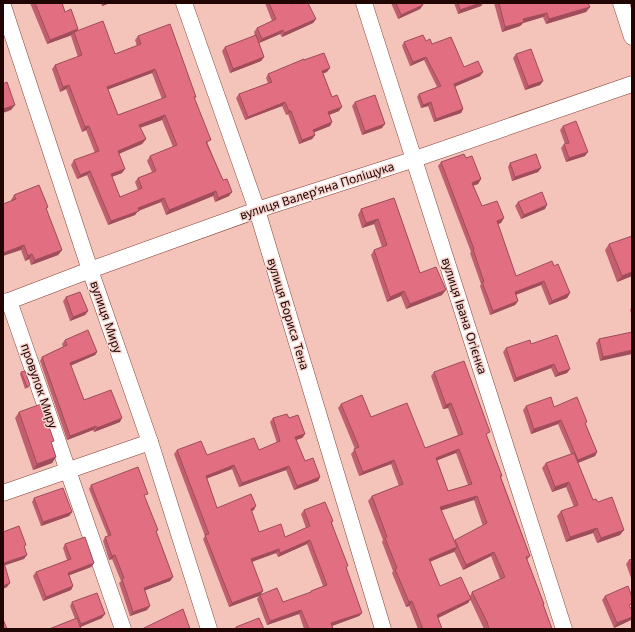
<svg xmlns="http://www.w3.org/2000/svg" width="635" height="632" font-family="'Noto Sans',sans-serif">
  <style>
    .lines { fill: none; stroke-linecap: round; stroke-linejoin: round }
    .minor-casing { stroke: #874236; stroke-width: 17 }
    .minor { stroke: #fff; stroke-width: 16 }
    .wall { fill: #c25f6f; fill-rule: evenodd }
    .shaded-wall { fill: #9e4d5a }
    .building { fill: #e26e81; stroke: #9e4d5a; fill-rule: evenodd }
    .labels { text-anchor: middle; stroke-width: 3; stroke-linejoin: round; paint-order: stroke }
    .street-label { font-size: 12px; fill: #200503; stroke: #f6d4ce }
  </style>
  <rect width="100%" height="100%" fill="#f4c3b9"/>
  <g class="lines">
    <defs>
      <g id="minor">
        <polyline points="184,3 257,210 383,629"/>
        <polyline points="364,3 564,629"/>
        <polyline points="621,3 632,37"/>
        <polyline points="3,6 90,270 150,442 209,629"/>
        <polyline points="9,301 123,629"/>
        <polyline points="3,302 9,301 90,270 257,210 415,159 632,84"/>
        <polyline points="3,493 150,442"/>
      </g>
    </defs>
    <use href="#minor" class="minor-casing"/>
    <use href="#minor" class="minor"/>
  </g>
  <g class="wall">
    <path d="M30,3H62L65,12L78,29L77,31L115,54L137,46L135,40L138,36L196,97L194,99L208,144L229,196L215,202L213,196L166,215L161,202L138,211L135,215L108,225L87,175L77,179L71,165L74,160L95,153L86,130L82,132L66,89L60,92L52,69L55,65L78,57L71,36L72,35L47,44ZM152,73L162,99L118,115L108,89ZM162,120L173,147L150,156L147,161L152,172L138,178L135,182L138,190L120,197L112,177L122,173L119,154L142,144L146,139L140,128Z"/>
    <polygon points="101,3 110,3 102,6"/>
    <polygon points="265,3 291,3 291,4 316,19 313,23 282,37 280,34 259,43 264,57 261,61 230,73 222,51 225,47 255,36 254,32 257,28 272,21"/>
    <polygon points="391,3 422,3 420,9 398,19"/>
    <polygon points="454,3 483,3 481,6 458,14"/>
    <polygon points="494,3 588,3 590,7 586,12 546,24 543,17 523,23 520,26 502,32"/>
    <polygon points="426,41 432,44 464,67 483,72 480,76 455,86 463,109 461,113 434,122 428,106 421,108 417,97 419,94 437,87 424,60 410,66 402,46 404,42"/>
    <polygon points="516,54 543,81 540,85 525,90 513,58"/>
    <polygon points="304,60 327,72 323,73 332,97 339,111 329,115 332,122 330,126 314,132 315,135 312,139 299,144 288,114 286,115 282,106 245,120 236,98 239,94 268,83 266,78 268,74"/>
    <polygon points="355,102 382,128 362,135 352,106"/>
    <polygon points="563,126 585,156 566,162 561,148 564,144 565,144 560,130"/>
    <polygon points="466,158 481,179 478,184 473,185 482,206 501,223 498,224 516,276 554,266 570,293 567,298 549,305 541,285 516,295 518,301 515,305 490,315 480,286 481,284 470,253 471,252 438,166 441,162"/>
    <polygon points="510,163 541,168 538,172 512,181 508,167"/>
    <polygon points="14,195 48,207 46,210 62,250 58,255 31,265 29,259 25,261 21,250 11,200"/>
    <polygon points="394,198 420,273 442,295 406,309 401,296 387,302 371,255 374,250 382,247 374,224 362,228 358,215 361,209"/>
    <polygon points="518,202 545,209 521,219 515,206"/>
    <polygon points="609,244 632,276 617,282 605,250"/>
    <polygon points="66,297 88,311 85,315 70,321 63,301"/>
    <polygon points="632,307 632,316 630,310"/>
    <polygon points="632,332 600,361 596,343 599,339"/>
    <polygon points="65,340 97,352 95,355 70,366 84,400 120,422 94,432 93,430 67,440 40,361 42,357 63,347 62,344"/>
    <polygon points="531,344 570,369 567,373 555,377 551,368 514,382 503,352 506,348"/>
    <polygon points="21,372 29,387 25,389 20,374"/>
    <path d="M434,372L487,437L502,476L501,477L530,556L527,560L552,629H484L470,599L468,603L438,618L442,629H418L409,606L406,607L392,573L393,571L382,542L383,540L368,501L372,496L399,486L391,464L359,476L351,454L355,449L338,408L341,404L371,417L425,448L458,435L448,408L443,409L431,376ZM456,453L468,485L448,491L437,460ZM474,500L483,526L454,541L441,510ZM454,551L463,570L491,556L500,579L472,592L470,596L440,586L430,562Z"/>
    <polygon points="526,406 554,407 586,425 597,452 595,456 578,463 593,500 598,502 620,535 597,543 593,533 566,542 557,516 561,511 574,507 566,487 552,492 542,468 546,463 571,454 558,424 531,434 523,410"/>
    <polygon points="19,412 52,444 56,457 52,463 33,470 15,418"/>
    <path d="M273,418H289L305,434L302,438L296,440L305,461L320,477L318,481L294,490L286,470L239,487L232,469L207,478L217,508L254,510L251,511L259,532L285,537L306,528L301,514L304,510L333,521L332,523L346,568L362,613L359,616L332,626L333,629H304L299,614L267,625L257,599L259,596L229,607L203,539L205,536L174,454L177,450L207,455L259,450L277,443L270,422ZM307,544L323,586L311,591L309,593L283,602L261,594L263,591L252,562L276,553L278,557Z"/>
    <polygon points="91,485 145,498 158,530 156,532 173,577 170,581 145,590 150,606 147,610 130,616 119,583 121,581 112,559 109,560 103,541 105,537 108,536 89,489"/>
    <polygon points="34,498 72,512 69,516 41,526 32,502"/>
    <polygon points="65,544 94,563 91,567 69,575 73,586 71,590 43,601 33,576 36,572 67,560 63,548"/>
    <polygon points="632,559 632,578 631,578 626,564 629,560"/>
    <polygon points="605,596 630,608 631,620 614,628 602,600"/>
    <polygon points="72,602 102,618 80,627 75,619 70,606"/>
  </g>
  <g class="shaded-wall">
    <polygon points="104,3 110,3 102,6"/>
    <polygon points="480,3 483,3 481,6 458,14 460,10"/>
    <polygon points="423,5 420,9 398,19 401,15"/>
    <polygon points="590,7 586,12 546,24 549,19"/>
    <polygon points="547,13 543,17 523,23 520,26 502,32 505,27 523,19"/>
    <polygon points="316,19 313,23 282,37 284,33"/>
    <polygon points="78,29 75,33 74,32 72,35 47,44 50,40"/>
    <polygon points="283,30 280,34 259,43 262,39"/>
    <polygon points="264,57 261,61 230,73 233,69"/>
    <polygon points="426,57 424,60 410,66 413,62"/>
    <polygon points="330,68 327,72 319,75 322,71"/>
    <polygon points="155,69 152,73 104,91 107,87"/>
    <polygon points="483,72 480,76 452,88 454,84"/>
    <polygon points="543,81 540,85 525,90 528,86"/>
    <polygon points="69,85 66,89 60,92 63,87"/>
    <polygon points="285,102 282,106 245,120 248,117"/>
    <polygon points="431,102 428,106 421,108 423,105"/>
    <polygon points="15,105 11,110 3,113 3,109"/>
    <polygon points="342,107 339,111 326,116 328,112"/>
    <polygon points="463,109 461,113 434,122 436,119"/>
    <polygon points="289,111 291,111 288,114 286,115"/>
    <polygon points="165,115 162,120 136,129 139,125"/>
    <polygon points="332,122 330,126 310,134 313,130"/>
    <polygon points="385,124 382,128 362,135 365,131"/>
    <polygon points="89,126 86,130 82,132 85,127"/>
    <polygon points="315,135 312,139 299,144 302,140"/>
    <polygon points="146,139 142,144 115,155 118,151"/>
    <polygon points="588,152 585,156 566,162 569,158"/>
    <polygon points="541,168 538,172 512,181 515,177"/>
    <polygon points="125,169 122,173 108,178 111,174"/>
    <polygon points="90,171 87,175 77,179 80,175"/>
    <polygon points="481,179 478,184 470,187 472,183"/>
    <polygon points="216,191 213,196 166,215 169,210"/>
    <polygon points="232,192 229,196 215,202 218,198"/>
    <polygon points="164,198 161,202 138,211 135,215 108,225 111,221 138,208"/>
    <polygon points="547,205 545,209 521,219 524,215"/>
    <polygon points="504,218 501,223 494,225 497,221"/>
    <polygon points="378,219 374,224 362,228 366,223"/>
    <polygon points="24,245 21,250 3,256 3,253"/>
    <polygon points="62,250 58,255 31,265 35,260"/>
    <polygon points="32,254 29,259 25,261 28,256"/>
    <polygon points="632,272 632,276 617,282 622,276"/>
    <polygon points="544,281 541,285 512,296 515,292"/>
    <polygon points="446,290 442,295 406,309 410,304"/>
    <polygon points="404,291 401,296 387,302 390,297"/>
    <polygon points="570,293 567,298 549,305 552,301"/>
    <polygon points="518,301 515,305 490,315 493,311"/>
    <polygon points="88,311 85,315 70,321 73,317"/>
    <polygon points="632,350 632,354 600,361 603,357"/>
    <polygon points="97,352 95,355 67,367 70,363"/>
    <polygon points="554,364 551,368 514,382 516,378"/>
    <polygon points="570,369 567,373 555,377 558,373"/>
    <polygon points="451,403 448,408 443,409 446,405"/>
    <polygon points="122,418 120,422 94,432 97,428"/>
    <polygon points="561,420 558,424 531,434 534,429"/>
    <polygon points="96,426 93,430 67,440 70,436"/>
    <polygon points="305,434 302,438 293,441 295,437"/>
    <polygon points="459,449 456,453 433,462 436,458"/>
    <polygon points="597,452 595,456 575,464 578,460"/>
    <polygon points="56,457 52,463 33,470 37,464"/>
    <polygon points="394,460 391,464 359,476 363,472"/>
    <polygon points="234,465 232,469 203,480 206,476"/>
    <polygon points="289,466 286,470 239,487 242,483"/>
    <polygon points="320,477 318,481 294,490 297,486"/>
    <polygon points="569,482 566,487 552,492 555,487"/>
    <polygon points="477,496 474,500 437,512 440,507"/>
    <polygon points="256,506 254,510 248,513 251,509"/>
    <polygon points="72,512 69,516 41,526 43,522"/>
    <polygon points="597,528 593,533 566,542 570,537"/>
    <polygon points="624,530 620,535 597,543 601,538"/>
    <polygon points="310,540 307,544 278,557 280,553"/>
    <polygon points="457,547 454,552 426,563 429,559"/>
    <polygon points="279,549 276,553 248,563 251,559"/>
    <polygon points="494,552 491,556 463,570 466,565"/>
    <polygon points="27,555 24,559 3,566 4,563"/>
    <polygon points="115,555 112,559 109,560 112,556"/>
    <polygon points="94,563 91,567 65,577 68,573"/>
    <polygon points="173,577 170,581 141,592 144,588"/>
    <polygon points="10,583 7,587 3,589 3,586"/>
    <polygon points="73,586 71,590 43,601 46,597"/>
    <polygon points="263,591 260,595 259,596 229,607 232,603"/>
    <polygon points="471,599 468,603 434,620 437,615"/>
    <polygon points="412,601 409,606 406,607 409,602"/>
    <polygon points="150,606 147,610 130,616 133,612"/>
    <polygon points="301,610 299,614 267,625 270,621"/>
    <polygon points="362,613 359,616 329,627 331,623"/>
    <polygon points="105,614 102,618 78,628 81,624"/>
    <polygon points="632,617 631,620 614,628 617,623"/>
  </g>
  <g class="building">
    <polygon points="35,3 62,3 65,12 71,9 78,29 50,40"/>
    <polygon points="269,3 291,3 291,4 294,3 308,3 316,19 284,33 283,30 262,39 257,28 276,19"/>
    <polygon points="396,3 422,3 423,5 401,15"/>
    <polygon points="458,3 480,3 460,10"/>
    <polygon points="499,3 588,3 590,7 549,19 547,13 523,19 524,22 505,27"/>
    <path d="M103,21L115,54L141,44L138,36L170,24L196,97H194L211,140L206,142L223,180L227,179L232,192L218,198L216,191L169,210L164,198L138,208L139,211L111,221L90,171L80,175L74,160L99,151L89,126L85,127L69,85L63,87L55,65L82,55L74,32ZM155,69L166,97L118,115L107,87ZM165,115L177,145L150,156L156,171L138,178L142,188L120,197L111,174L125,169L118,151L146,139L139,125Z"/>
    <polygon points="256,35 264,57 233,69 225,47"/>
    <polygon points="423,35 426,41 430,39 432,44 451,37 464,67 478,61 483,72 454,84 463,109 436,119 431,102 423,105 419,94 441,86 426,57 413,62 404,42"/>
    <polygon points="531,49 543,81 528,86 516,54"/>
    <polygon points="324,53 330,68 322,71 332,97 337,95 342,107 328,112 332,122 313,130 315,135 302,140 291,111 289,111 285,102 248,117 239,94 272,82 268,74 304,59 304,60"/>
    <polygon points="7,82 15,105 3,109 3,84"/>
    <polygon points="375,95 385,124 365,131 355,102"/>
    <polygon points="576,121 588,152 569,158 564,144 569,143 563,126"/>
    <polygon points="464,154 466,158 472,156 481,179 472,183 482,206 497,201 504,218 497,221 516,276 552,261 554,266 558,264 570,293 552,301 544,281 515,292 518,301 493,311 482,282 484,282 473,249 474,249 441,162"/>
    <polygon points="536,154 541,168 515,177 510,163"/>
    <polygon points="39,185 48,207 46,208 62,250 35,260 32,254 28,256 24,245 3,253 3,204 16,199 14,195"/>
    <polygon points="542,192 547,205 524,215 518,202"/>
    <polygon points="394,198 420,273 436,267 446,290 410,304 404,291 390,297 374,250 387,245 378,219 366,223 361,209"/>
    <polygon points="632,236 632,272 622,276 609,244"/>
    <polygon points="80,292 88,311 73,317 66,297"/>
    <polygon points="88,330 97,352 70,363 84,400 111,390 122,418 97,428 96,426 70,436 42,357 67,345 65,340"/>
    <polygon points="632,332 632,350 603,357 599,339"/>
    <polygon points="557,335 570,369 558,373 554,364 516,378 506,348 530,340 531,344"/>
    <path d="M464,361L490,432L486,434L502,476H500L530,556L526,557L544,604H543L552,629H489L487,622L472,592L505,577L494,552L466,565L455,540L487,523L477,496L440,507L457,547L429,559L440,586L461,577L471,599L437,615L442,629H423L412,601L409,602L395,569L397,568L385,538L387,537L372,496L403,484L394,460L363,472L354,449L359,447L341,404L362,395L371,417L407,403L425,448L463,434L451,403L446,405L434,372ZM459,449L472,484L448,491L436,458Z"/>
    <polygon points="25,371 30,385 27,387 21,372"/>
    <polygon points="551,397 554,407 577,397 587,422 585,423 597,452 578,460 561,420 534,429 526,406"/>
    <polygon points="41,404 54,441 51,442 56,457 37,464 19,412"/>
    <polygon points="287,414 289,418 298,415 305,434 295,437 305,461 313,458 320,477 297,486 289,466 242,483 234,465 206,476 217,508 251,494 256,506 251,509 259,532 281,524 285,537 310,526 304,510 325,502 333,521 331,522 348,566 346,567 362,613 331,623 333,629 309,629 301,610 270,621 260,595 277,588 283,602 311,592 311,591 327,585 310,540 280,553 279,549 251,559 263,591 232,603 205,535 209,534 177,450 201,441 207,455 254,438 259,450 280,441 273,418"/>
    <polygon points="574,453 593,500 596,499 598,502 612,497 624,530 601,538 597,528 570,537 561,511 578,505 569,482 555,487 546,463"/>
    <polygon points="138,467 148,494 144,495 158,530 156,531 173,577 144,588 150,606 133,612 122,579 124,578 115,555 112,556 105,537 111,535 91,485"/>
    <polygon points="63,488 72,512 43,522 34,498"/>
    <polygon points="19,526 26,545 24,546 27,555 4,563 10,583 3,586 3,532"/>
    <polygon points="85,537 94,563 68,573 73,586 46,597 36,572 71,559 65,544"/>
    <polygon points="632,559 632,568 629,560"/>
    <polygon points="628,586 632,597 632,604 629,605 632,611 632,617 617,623 605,596"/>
    <polygon points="97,593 105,614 81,624 72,602"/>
    <polygon points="183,609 190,629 142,629"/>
    <polygon points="77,618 81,629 49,629"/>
    <polygon points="259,618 264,629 236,629 236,627"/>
    <polygon points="3,619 7,629 3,629"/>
  </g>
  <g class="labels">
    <g class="street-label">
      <text transform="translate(317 191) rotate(-18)" y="4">вулиця Валерʼяна Поліщука</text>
      <text transform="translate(288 314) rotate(73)" y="4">вулиця Бориса Тена</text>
      <text transform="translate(464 316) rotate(72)" y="4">вулиця Івана Огієнка</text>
      <text transform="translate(106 317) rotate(71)" y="4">вулиця Миру</text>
      <text transform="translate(39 386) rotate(71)" y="4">провулок Миру</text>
    </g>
  </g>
  <rect width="635" height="632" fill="none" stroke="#200503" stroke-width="8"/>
</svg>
